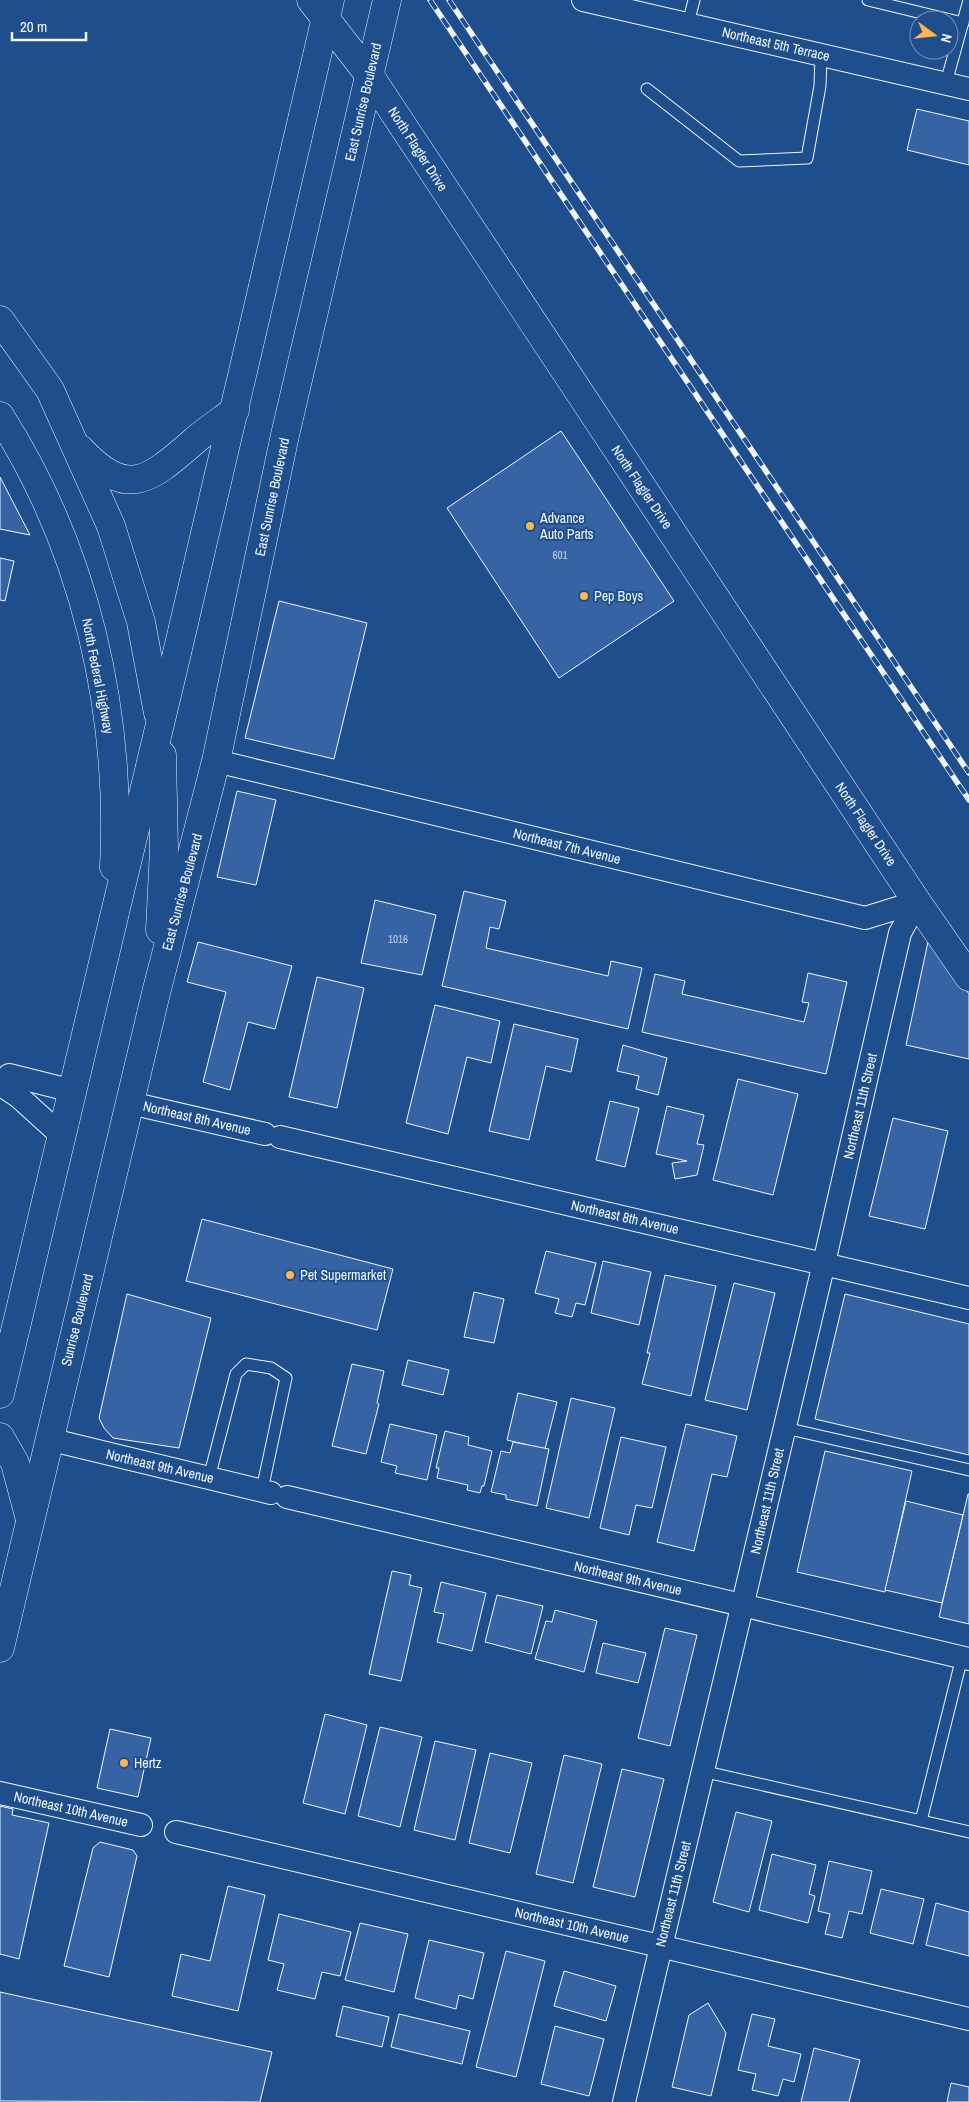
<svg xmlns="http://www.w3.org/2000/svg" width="969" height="2102" font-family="'Archivo Narrow',sans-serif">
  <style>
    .building { fill: #3563a3; stroke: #f2f6ff }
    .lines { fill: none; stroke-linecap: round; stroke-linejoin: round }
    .service-casing { stroke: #f2f6ff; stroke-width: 13 }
    .minor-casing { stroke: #f2f6ff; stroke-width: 24 }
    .tertiary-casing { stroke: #f2f6ff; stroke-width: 29 }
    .primary-casing { stroke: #f2f6ff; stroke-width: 29 }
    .service { stroke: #1f4e8c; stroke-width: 11 }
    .minor { stroke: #1f4e8c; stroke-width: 22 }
    .tertiary { stroke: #1f4e8c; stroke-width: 28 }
    .primary { stroke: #1f4e8c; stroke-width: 28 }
    .rail-casing { stroke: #f2f6ff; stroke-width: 5.5 }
    .rail { stroke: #1f4e8c; stroke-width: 4; stroke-dasharray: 11; stroke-linecap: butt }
    .poi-dot { fill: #ffb74d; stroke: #1f4e8c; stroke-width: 2 }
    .labels { text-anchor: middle; stroke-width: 4; stroke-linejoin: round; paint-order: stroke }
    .number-label { font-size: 11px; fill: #c3d1e8 }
    .street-label { font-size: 14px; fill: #f2f6ff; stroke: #1f4e8c }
    .poi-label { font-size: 14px; fill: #f2f6ff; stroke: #1f4e8c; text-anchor: start }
  </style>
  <rect width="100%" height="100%" fill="#1f4e8c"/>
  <g class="building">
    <polygon points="917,109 969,121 969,165 907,150"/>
    <polygon points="561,431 674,601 559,678 447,508"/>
    <polygon points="0,477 30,535 0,529"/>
    <polygon points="0,558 14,561 5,601 0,600"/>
    <polygon points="279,601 367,623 334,759 245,738"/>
    <polygon points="237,791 276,800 256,885 217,877"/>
    <polygon points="464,891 506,901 499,929 490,927 486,948 608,976 611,961 642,968 628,1029 442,986"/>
    <polygon points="375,900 436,915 422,975 361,963"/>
    <polygon points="929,937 969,994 969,1059 906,1045"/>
    <polygon points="198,942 292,966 275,1029 248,1022 230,1090 203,1082 226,992 187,982"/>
    <polygon points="808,973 847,982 826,1074 642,1032 655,974 685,981 682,994 804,1022 809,1003 802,1002"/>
    <polygon points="317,977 364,988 337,1108 289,1097"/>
    <polygon points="435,1005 500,1021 491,1063 467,1057 448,1134 406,1123"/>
    <polygon points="514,1024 578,1039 571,1072 546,1066 529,1140 489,1131"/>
    <polygon points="623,1045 667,1058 658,1095 636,1089 639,1076 617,1071"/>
    <polygon points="738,1079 798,1094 773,1195 713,1180"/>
    <polygon points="610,1101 639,1108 625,1167 596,1160"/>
    <polygon points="667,1106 704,1115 697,1144 704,1145 697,1175 675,1179 672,1163 687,1161 656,1154"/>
    <polygon points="893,1118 948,1131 925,1229 869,1216"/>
    <polygon points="202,1219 393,1269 377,1330 186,1281"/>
    <polygon points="546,1251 596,1263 585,1305 576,1303 572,1317 555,1313 559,1299 535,1293"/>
    <polygon points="603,1261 651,1272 639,1325 591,1313"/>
    <polygon points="665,1275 716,1286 691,1396 642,1384 650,1353 647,1353"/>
    <polygon points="734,1283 775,1293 747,1410 705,1400"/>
    <polygon points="474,1292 504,1299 494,1343 464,1337"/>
    <polygon points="127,1294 211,1318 179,1448 113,1438 104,1428 99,1418"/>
    <polygon points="845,1294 969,1324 969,1455 815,1419"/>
    <polygon points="408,1360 449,1370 443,1395 402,1385"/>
    <polygon points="352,1364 384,1371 377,1403 379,1404 366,1454 332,1446"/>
    <polygon points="518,1393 557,1402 545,1449 507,1440"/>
    <polygon points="571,1398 615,1408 589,1518 546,1508"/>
    <polygon points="390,1424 437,1435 427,1480 395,1473 397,1466 381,1462"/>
    <polygon points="686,1424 737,1436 727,1477 712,1474 694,1551 657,1542"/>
    <polygon points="445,1431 469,1437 468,1445 492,1451 484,1486 482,1486 480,1493 467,1490 468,1485 437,1478 439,1468 436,1468"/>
    <polygon points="621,1437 666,1447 652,1508 636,1505 629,1535 600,1528"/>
    <polygon points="513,1442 549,1449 537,1506 506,1499 506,1495 491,1492 501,1451 510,1453"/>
    <polygon points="825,1451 912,1471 885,1592 797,1572"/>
    <polygon points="968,1494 969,1494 969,1624 939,1617"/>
    <polygon points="906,1501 963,1515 942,1603 885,1590"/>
    <polygon points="392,1571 411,1575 409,1585 422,1588 401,1681 369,1674"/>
    <polygon points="441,1582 486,1593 472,1651 437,1642 444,1614 434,1612"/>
    <polygon points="497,1595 543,1606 531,1654 485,1642"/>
    <polygon points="555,1610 597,1621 584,1672 535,1659 546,1621 552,1622"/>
    <polygon points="665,1628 697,1635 670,1746 638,1738"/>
    <polygon points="603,1643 646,1653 638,1683 596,1673"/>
    <polygon points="325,1714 367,1725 345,1814 303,1803"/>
    <polygon points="380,1727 422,1737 400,1827 358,1816"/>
    <polygon points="110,1729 151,1738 138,1797 97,1788"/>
    <polygon points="435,1741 476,1750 455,1840 414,1830"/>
    <polygon points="490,1753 532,1763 510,1853 469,1843"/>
    <polygon points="564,1755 602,1764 573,1883 536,1874"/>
    <polygon points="622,1769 664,1779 635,1897 593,1887"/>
    <polygon points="0,1806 13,1809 12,1815 49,1823 19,1959 0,1954"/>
    <polygon points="736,1812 772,1821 749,1912 713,1902"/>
    <polygon points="100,1842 133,1850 137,1856 109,1977 64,1966 93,1848"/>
    <polygon points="772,1854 816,1865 809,1894 815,1896 808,1923 759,1910"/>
    <polygon points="829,1861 872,1871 862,1914 849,1911 842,1938 825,1934 830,1914 818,1911"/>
    <polygon points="228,1886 265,1895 238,2011 172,1996 181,1954 210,1961"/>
    <polygon points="881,1889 924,1899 913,1944 870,1933"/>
    <polygon points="936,1903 969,1912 969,1956 926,1945"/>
    <polygon points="279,1914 351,1932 340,1976 322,1972 315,1999 277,1990 284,1964 268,1960"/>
    <polygon points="360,1923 408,1934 394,1992 345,1980"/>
    <polygon points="429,1940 484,1953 473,1999 459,1995 456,2009 415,1998"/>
    <polygon points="506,1951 545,1961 516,2077 476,2067"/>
    <polygon points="564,1971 616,1986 606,2021 554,2006"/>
    <polygon points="0,1992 272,2052 260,2102 0,2101"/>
    <polygon points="708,2003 726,2033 711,2096 672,2087 689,2015"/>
    <polygon points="343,2006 389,2017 382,2047 336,2036"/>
    <polygon points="399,2014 470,2031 462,2064 391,2047"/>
    <polygon points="752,2014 775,2019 768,2046 801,2054 794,2082 783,2079 778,2096 752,2090 756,2074 738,2070"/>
    <polygon points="555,2026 604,2039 589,2096 541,2084"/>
    <polygon points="814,2048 860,2060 849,2102 801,2102"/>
    <polygon points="951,2083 969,2087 969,2102 947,2102"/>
  </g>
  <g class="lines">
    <defs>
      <g id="service">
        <polyline points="868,0 963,23"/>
        <polyline points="688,24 694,0"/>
        <polyline points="946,83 969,0"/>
        <polyline points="647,89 739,161 807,158 820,86 821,55"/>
        <polyline points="785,1428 969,1470"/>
        <polyline points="209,1478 236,1374 246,1364 271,1368 286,1378 262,1490"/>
        <polyline points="702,1771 969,1832"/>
        <polyline points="921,1821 962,1657"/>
      </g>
      <g id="minor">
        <polyline points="583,0 969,89"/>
        <polyline points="216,761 865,918 917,902"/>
        <polyline points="9,1075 73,1091"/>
        <polyline points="4,1087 19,1097 62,1136"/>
        <polyline points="130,1103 265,1134"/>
        <polyline points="280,1137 969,1298"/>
        <polyline points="48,1439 271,1493"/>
        <polyline points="287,1497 969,1659"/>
        <polyline points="0,1793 141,1825"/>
        <polyline points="176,1832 969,2019"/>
        <polyline points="624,2102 824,1263 900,933 917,902"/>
      </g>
      <polyline id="tertiary" points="311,0 370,76 393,111 917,902 969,977"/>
      <g id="primary">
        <polyline points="0,320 50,390 111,526 141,622 158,713"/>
        <path d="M0,416C85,549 122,711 114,867"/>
        <path d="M80,449C127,499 148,481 192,443C205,431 221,421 235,410"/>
        <polyline points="160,930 164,849 162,755"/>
        <path d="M0,1394C112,930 222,465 330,0"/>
        <polyline points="0,1437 15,1463 29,1516"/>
        <polyline points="0,1648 156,993 216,761 285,435 387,0"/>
      </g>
    </defs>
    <use href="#service" class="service-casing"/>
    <use href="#minor" class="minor-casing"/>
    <use href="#tertiary" class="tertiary-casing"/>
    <use href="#primary" class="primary-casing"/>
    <use href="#service" class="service"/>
    <use href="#minor" class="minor"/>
    <use href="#tertiary" class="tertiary"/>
    <use href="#primary" class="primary"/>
    <defs>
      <g id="rail">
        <polyline points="430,0 969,800"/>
        <polyline points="449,0 969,773"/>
      </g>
    </defs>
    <use href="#rail" class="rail-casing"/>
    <use href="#rail" class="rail"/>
  </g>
  <g class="poi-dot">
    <circle cx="530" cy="526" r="5"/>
    <circle cx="584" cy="596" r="5"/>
    <circle cx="290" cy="1275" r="5"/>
    <circle cx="124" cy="1763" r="5"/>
  </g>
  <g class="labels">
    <g class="number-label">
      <text x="560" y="559">601</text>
      <text x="398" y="943">1016</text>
    </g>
    <g class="street-label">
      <text transform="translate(776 44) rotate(13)" y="5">Northeast 5th Terrace</text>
      <text transform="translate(363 102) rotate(-77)" y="5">East Sunrise Boulevard</text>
      <text transform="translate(418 149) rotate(57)" y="5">North Flagler Drive</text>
      <text transform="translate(642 487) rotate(56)" y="5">North Flagler Drive</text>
      <text transform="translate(272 497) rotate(-78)" y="5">East Sunrise Boulevard</text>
      <text transform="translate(98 676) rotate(79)" y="5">North Federal Highway</text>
      <text transform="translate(866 824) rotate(56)" y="5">North Flagler Drive</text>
      <text transform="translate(567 846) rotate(14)" y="5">Northeast 7th Avenue</text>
      <text transform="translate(182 892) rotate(-75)" y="5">East Sunrise Boulevard</text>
      <text transform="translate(860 1106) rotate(-77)" y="5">Northeast 11th Street</text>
      <text transform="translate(197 1118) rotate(13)" y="5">Northeast 8th Avenue</text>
      <text transform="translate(625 1217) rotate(13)" y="5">Northeast 8th Avenue</text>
      <text transform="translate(77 1320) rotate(-76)" y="5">Sunrise Boulevard</text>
      <text transform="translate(160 1466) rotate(13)" y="5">Northeast 9th Avenue</text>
      <text transform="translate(767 1501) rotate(-77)" y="5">Northeast 11th Street</text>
      <text transform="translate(628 1578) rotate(13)" y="5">Northeast 9th Avenue</text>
      <text transform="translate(71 1809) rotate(13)" y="5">Northeast 10th Avenue</text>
      <text transform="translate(673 1894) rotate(-76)" y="5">Northeast 11th Street</text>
      <text transform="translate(572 1925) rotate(13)" y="5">Northeast 10th Avenue</text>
    </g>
    <g class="poi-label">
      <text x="540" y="523">Advance<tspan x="540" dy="16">Auto Parts</tspan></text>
      <text x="594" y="601">Pep Boys</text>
      <text x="300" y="1280">Pet Supermarket</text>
      <text x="134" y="1768">Hertz</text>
    </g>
  </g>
  <g transform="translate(934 35) rotate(105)"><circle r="24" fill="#1f4e8c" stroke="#7391ba"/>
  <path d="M0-4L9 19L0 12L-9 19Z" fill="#ffb74d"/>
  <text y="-8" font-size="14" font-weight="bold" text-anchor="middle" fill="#f2f6ff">N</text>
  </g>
  <path d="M12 32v8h74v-8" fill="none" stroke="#f2f6ff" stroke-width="2.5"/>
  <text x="20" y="32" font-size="15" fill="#f2f6ff" stroke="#1f4e8c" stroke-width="4" paint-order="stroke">20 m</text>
</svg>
